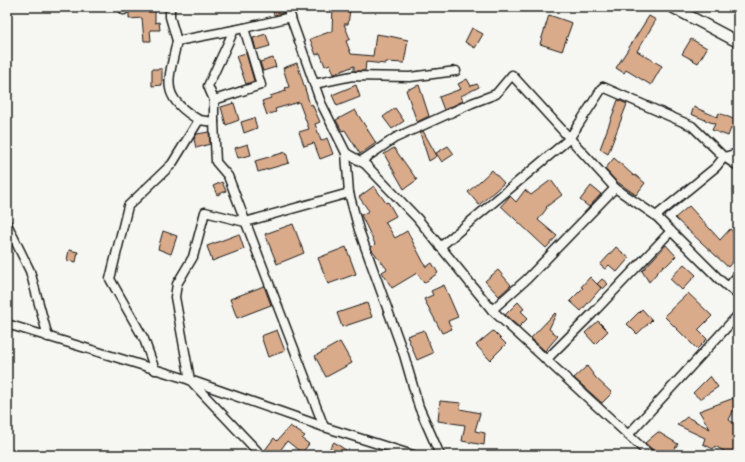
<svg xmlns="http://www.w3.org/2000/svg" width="745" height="462" font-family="'Patrick Hand',sans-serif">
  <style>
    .building { fill: #d9ab8a; stroke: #1c1c1c }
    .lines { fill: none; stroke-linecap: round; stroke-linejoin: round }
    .minor-casing { stroke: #1c1c1c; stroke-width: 11 }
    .tertiary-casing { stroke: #1c1c1c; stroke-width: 13 }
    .minor { stroke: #f6f6f2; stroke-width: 8 }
    .tertiary { stroke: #f6f6f2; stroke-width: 10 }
  </style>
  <rect width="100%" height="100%" fill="#f6f6f2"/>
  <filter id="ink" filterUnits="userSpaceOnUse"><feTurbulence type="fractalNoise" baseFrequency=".025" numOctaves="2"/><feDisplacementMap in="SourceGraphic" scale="8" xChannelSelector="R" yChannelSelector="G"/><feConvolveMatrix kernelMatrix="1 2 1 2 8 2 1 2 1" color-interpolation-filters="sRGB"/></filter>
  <g filter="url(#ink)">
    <g class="building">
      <polygon points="272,7 280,7 283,13 274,15"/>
      <polygon points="144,8 155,8 155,23 159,22 160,30 150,30 151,41 144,41 142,18 129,19 129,11 144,10"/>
      <polygon points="333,8 350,10 348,24 344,24 350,39 346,41 351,54 373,56 376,34 389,36 408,40 404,63 386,62 385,64 366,62 365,71 354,71 354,66 334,74 330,64 325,66 320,53 316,55 310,39 332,31"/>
      <polygon points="549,15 572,23 562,51 540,44"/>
      <polygon points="649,16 656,20 637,51 662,66 651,85 626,70 624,73 616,68"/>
      <polygon points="472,28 483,34 475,48 465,42"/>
      <polygon points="266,34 270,46 256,50 253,38"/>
      <polygon points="691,39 707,48 698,63 682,54"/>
      <polygon points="246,53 254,81 246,84 236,56"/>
      <polygon points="273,58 276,67 263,71 260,62"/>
      <polygon points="297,63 310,105 312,104 320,122 315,124 321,141 327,138 333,154 320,159 314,143 304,146 299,132 309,129 299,102 275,109 276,112 267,115 262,101 271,98 270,96 286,91 285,88 289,87 283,68"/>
      <polygon points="152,69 162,69 162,85 152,86"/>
      <polygon points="467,79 471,86 477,84 479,87 461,96 463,101 444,110 439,97 461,89 458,84"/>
      <polygon points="356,85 360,97 337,106 332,95"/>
      <polygon points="419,85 429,116 417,122 406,90"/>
      <polygon points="618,100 627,104 608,154 600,149"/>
      <polygon points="234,103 239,120 226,125 221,107"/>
      <polygon points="694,107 717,117 719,113 738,121 738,131 731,128 728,136 712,130 715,124 691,114"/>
      <polygon points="395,108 404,121 392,129 383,117"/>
      <polygon points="355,110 376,143 360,154 345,130 342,131 336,120"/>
      <polygon points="254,118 257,128 244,133 241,122"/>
      <polygon points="423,131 437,156 429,161 420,133"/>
      <polygon points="209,132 210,144 196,148 194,139 197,134"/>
      <polygon points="248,144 251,155 238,158 235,148"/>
      <polygon points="448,146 454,154 442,162 436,153"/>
      <polygon points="394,148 417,180 404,189 384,154"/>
      <polygon points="286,152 289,163 258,172 255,161"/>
      <polygon points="614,158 634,176 635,175 645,183 636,195 616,181 605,169"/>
      <polygon points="492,170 504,183 479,205 468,192"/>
      <polygon points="551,180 562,195 546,207 547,208 538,220 557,236 546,248 501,206 510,196 516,202 525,190 531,195"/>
      <polygon points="222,182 226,191 217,195 213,186"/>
      <polygon points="374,186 386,203 388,202 396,216 385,222 395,238 407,231 426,267 432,263 438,273 424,283 417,273 392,288 382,272 387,269 372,250 371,248 375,244 361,215 369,211 359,197"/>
      <polygon points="591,186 601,194 589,207 580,200"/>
      <polygon points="689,206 720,240 730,229 738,236 738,256 728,267 675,218"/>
      <polygon points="293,224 304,253 277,264 265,234"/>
      <polygon points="163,231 177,236 171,254 158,249"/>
      <polygon points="239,234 244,249 212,261 207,246"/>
      <polygon points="666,245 676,256 666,266 664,265 649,282 642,271"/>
      <polygon points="346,247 356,274 328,284 318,258"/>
      <polygon points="616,247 629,258 617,272 609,265 605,269 600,265"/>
      <polygon points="69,250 78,252 76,262 67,260"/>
      <polygon points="684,264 696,275 682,290 670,279"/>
      <polygon points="498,270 511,285 499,296 485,281"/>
      <polygon points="590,277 601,288 581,311 570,301 583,288 581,287"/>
      <polygon points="602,279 608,284 603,289 597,284"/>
      <polygon points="444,285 458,317 448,321 452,329 442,333 424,299 433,295 431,291"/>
      <polygon points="264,286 271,305 237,318 230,299"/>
      <polygon points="688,293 712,316 698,330 707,339 697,349 664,316"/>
      <polygon points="518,302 524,309 521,311 528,318 519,327 505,315"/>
      <polygon points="367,303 372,317 342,327 337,313"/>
      <polygon points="642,309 652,320 637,334 627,324"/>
      <polygon points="555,313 556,314 549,329 558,336 545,351 531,338"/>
      <polygon points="598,321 608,331 595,344 585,333"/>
      <polygon points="277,330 285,351 268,357 261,336"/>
      <polygon points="424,330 433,353 417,360 407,336"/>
      <polygon points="493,331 506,344 490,360 476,345"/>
      <polygon points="340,342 352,363 326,377 315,356"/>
      <polygon points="587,366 596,378 612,393 602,403 574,378"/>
      <polygon points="710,376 718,387 700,399 693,393"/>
      <polygon points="734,398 736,405 729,420 738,426 738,455 731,455 715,446 713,449 703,444 705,438 677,425 687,417 710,429 699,411"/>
      <polygon points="440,401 461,403 460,409 480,413 475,431 485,433 484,445 462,441 465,425 438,421"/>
      <polygon points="290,426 305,436 302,439 309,444 302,453 287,441 277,455 271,455 265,450 274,438 277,441"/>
      <polygon points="658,432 678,444 670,455 659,455 645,443"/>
      <polygon points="334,442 353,455 325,455"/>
    </g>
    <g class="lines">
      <defs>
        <g id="minor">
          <polyline points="122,7 124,10"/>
          <polyline points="170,7 170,17 177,41"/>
          <polyline points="287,7 321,103 346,153 365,164 417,218 492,310 650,455"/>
          <polyline points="244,28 291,17"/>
          <polyline points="314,84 352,76 410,77 456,71"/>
          <polyline points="214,100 208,86 234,30 244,28 261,85 214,100 214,122"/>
          <path d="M199,120C158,96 169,80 177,41L234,30"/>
          <polyline points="346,153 349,193 359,230 404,355 419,407 440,455"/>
          <polyline points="361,161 395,138 472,103 496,94 512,75 615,188 656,216 721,281 738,295"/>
          <polyline points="656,216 716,167 724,157 738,153"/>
          <polyline points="7,224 30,271 48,337"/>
          <polyline points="440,247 569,139 603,87 692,126 724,157 738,166"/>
          <polyline points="728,287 738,275"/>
          <polyline points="492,310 527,279 615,188"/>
          <polyline points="7,324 190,380 324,427 413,455"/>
          <polyline points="546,360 592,314 671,231"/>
          <polyline points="155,370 144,339 110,279 128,206 172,164 199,120 214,122 216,162 228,176 324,427"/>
          <polyline points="628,435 738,315"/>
          <polyline points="261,455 190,380 175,297 177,284 193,257 205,212 245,222 349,193"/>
        </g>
        <polyline id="tertiary" points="672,7 738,42"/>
      </defs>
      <use href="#minor" class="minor-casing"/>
      <use href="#tertiary" class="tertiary-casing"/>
      <use href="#minor" class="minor"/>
      <use href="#tertiary" class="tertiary"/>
    </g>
  </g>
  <rect width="745" height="462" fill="none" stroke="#f6f6f2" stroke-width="24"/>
  <rect x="12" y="12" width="721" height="438" fill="none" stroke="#1c1c1c" stroke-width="1.5" filter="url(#ink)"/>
</svg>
